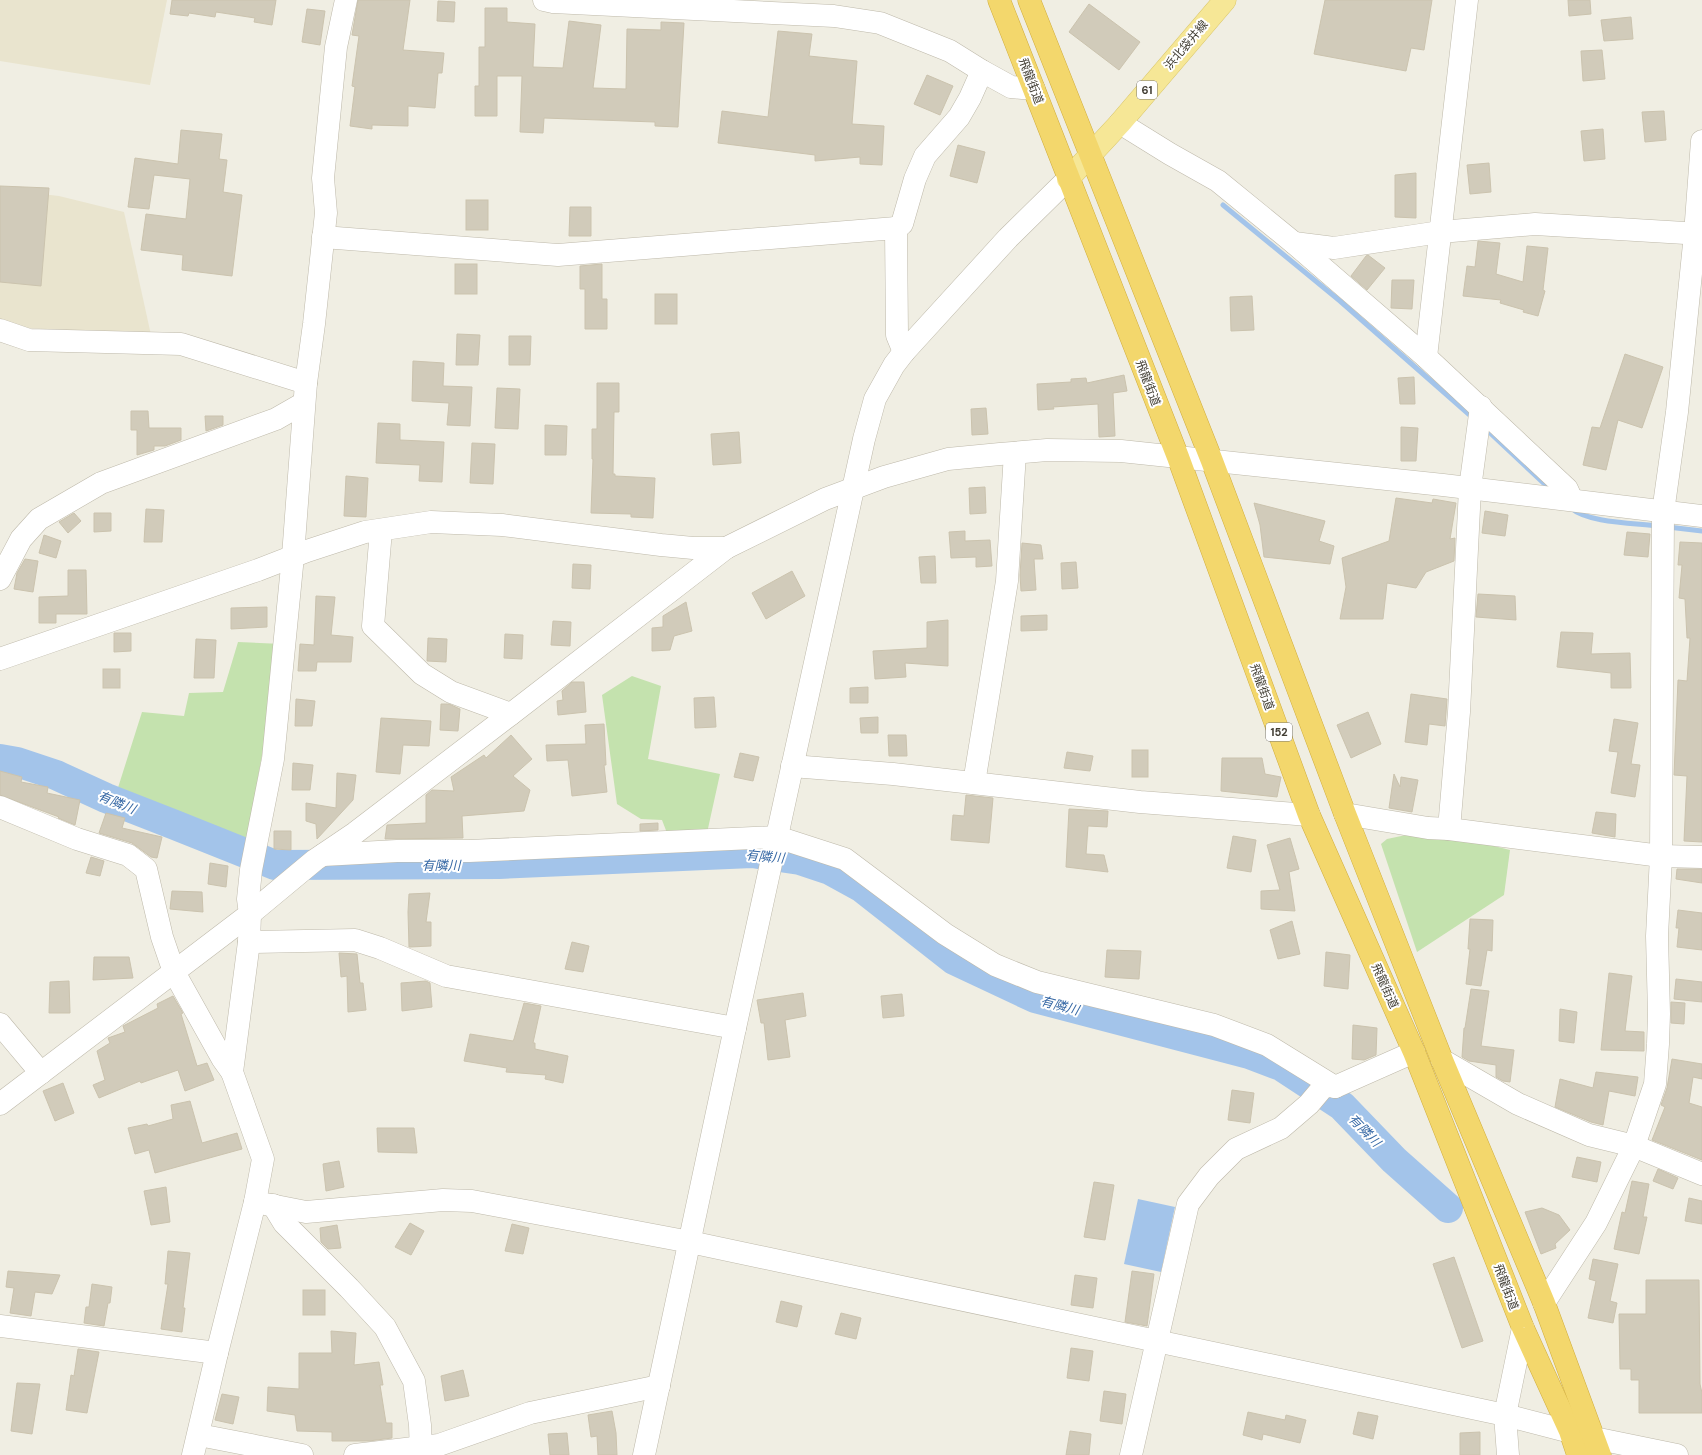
<svg xmlns="http://www.w3.org/2000/svg" width="1702" height="1455" font-family="'DM Sans','Noto Sans JP',sans-serif">
  <style>
    .education { fill: #e9e4ce }
    .green { fill: #c4e2ae }
    .water { fill: #a3c4ea }
    .lines { fill: none; stroke-linecap: round; stroke-linejoin: round }
    .stream { stroke: #a3c4ea; stroke-width: 5 }
    .river { stroke: #a3c4ea; stroke-width: 30 }
    .building { fill: #d1cbba; stroke: #cbc3ae }
    .minor-casing { stroke: #beb9aa; stroke-width: 23 }
    .major-casing { stroke: #dac668; stroke-width: 23 }
    .highway-casing { stroke: #d1ad3d; stroke-width: 23 }
    .minor { stroke: #fff; stroke-width: 22 }
    .major { stroke: #f6e796; stroke-width: 22 }
    .highway { stroke: #f3d76c; stroke-width: 22 }
    .labels { text-anchor: middle; stroke-width: 4; stroke-linejoin: round; paint-order: stroke }
    .shield { fill: #fff; stroke: #7b7871; stroke-width: 1 }
    .shield-label { font-size: 11px; font-weight: bold; fill: #423e34 }
    .street-label { font-size: 12px; fill: #423e34; stroke: #fff }
    .water-label { font-size: 13px; font-style: italic; fill: #3668a5; stroke: #fff }
  </style>
  <rect width="100%" height="100%" fill="#f0eee3"/>
  <g class="education">
    <polygon points="0,0 167,0 150,85 0,61"/>
    <polygon points="0,189 59,196 124,212 151,335 10,327 0,324"/>
  </g>
  <g class="green">
    <polygon points="238,642 282,644 246,844 116,794 142,712 184,716 189,693 223,692"/>
    <polygon points="632,676 661,686 648,759 720,774 707,833 667,833 662,820 641,819 617,804 602,695"/>
    <polygon points="1430,830 1510,850 1504,895 1417,952 1381,844 1387,839"/>
  </g>
  <polygon class="water" points="1138,1199 1175,1207 1161,1272 1124,1264"/>
  <g class="lines">
    <g class="stream">
      <polyline points="1223,205 1340,301 1472,417"/>
      <polyline points="1488,431 1552,491"/>
      <path d="M1571,508C1587,523 1635,523 1658,526"/>
      <polyline points="1668,527 1702,531"/>
    </g>
    <polyline class="river" points="0,759 17,762 56,775 106,798 175,825 275,865 499,864 752,853 800,860 830,870 861,887 954,960 1035,998 1249,1054 1281,1066 1342,1106 1394,1160 1448,1208"/>
  </g>
  <g class="building">
    <polygon points="172,0 276,0 272,25 254,22 255,18 216,12 215,17 189,13 188,16 170,14"/>
    <polygon points="358,0 410,0 403,50 444,53 442,73 438,73 435,108 408,106 408,126 372,125 372,129 350,126 355,87 352,86 359,36 352,35"/>
    <polygon points="1325,0 1432,0 1424,50 1411,48 1406,71 1314,54"/>
    <polygon points="1568,0 1590,0 1591,14 1569,16"/>
    <polygon points="438,1 455,2 454,22 437,21"/>
    <polygon points="1089,4 1140,42 1119,70 1069,32"/>
    <polygon points="485,8 507,8 507,22 535,24 533,67 563,68 569,21 601,25 593,88 626,89 627,29 661,30 661,22 684,23 678,127 655,126 655,122 544,118 543,133 520,132 522,76 497,76 497,116 475,116 475,86 479,86 479,47 485,47"/>
    <polygon points="307,9 325,11 320,45 302,42"/>
    <polygon points="1631,17 1633,39 1604,41 1601,20"/>
    <polygon points="778,31 812,34 809,56 857,61 852,124 884,126 882,165 860,164 860,157 815,161 815,155 718,143 722,111 768,117"/>
    <polygon points="1602,50 1605,79 1583,81 1581,51"/>
    <polygon points="927,75 953,86 940,115 914,104"/>
    <polygon points="1664,111 1666,140 1645,142 1642,112"/>
    <polygon points="1603,129 1605,159 1584,161 1581,131"/>
    <polygon points="181,130 222,134 219,159 227,160 223,192 242,195 232,276 182,270 183,255 141,250 146,214 186,219 190,179 154,175 149,209 128,207 135,158 178,164"/>
    <polygon points="958,145 985,152 977,183 950,176"/>
    <polygon points="1489,163 1491,192 1470,194 1467,165"/>
    <polygon points="1416,173 1416,218 1395,217 1395,175"/>
    <polygon points="0,186 49,188 41,286 0,282"/>
    <rect x="466" y="200" width="22" height="30"/>
    <polygon points="570,207 591,207 591,236 569,236"/>
    <polygon points="1478,241 1500,243 1496,274 1523,282 1527,246 1548,248 1543,290 1545,291 1538,316 1523,312 1524,310 1500,303 1501,300 1463,296 1467,266 1475,267"/>
    <polygon points="1368,255 1385,268 1367,290 1351,276 1366,256"/>
    <rect x="455" y="264" width="22" height="30"/>
    <polygon points="602,264 602,299 607,299 607,329 585,329 585,289 580,289 580,266"/>
    <polygon points="1392,280 1414,280 1412,309 1391,308"/>
    <rect x="655" y="294" width="22" height="30"/>
    <polygon points="1252,296 1254,330 1231,331 1230,297"/>
    <polygon points="457,334 480,335 478,365 456,365"/>
    <polygon points="509,336 531,336 530,365 509,365"/>
    <polygon points="1625,354 1663,367 1642,428 1618,420 1606,470 1583,465 1592,427 1600,428"/>
    <polygon points="413,361 444,363 443,386 472,387 470,426 447,425 449,403 412,401"/>
    <polygon points="1124,375 1127,391 1113,393 1115,436 1099,437 1098,404 1053,407 1054,409 1038,410 1037,384 1071,382 1071,379 1086,378 1087,383"/>
    <polygon points="1414,377 1415,404 1400,404 1398,378"/>
    <polygon points="597,383 619,383 619,412 614,412 613,474 615,474 615,476 655,478 653,518 631,517 631,514 591,513 593,459 592,459 592,429 597,429"/>
    <polygon points="497,388 520,389 518,429 495,428"/>
    <polygon points="986,408 988,434 972,435 971,409"/>
    <polygon points="131,411 148,411 149,428 181,428 181,440 165,446 154,446 154,450 137,455 137,430 131,430"/>
    <polygon points="205,416 223,416 223,425 206,431"/>
    <polygon points="378,423 400,424 400,440 444,442 442,482 419,481 420,465 376,463"/>
    <polygon points="545,425 567,426 566,455 545,455"/>
    <polygon points="1401,427 1418,428 1416,461 1401,461"/>
    <polygon points="739,432 741,463 713,465 711,434"/>
    <polygon points="472,443 495,444 493,484 470,483"/>
    <polygon points="346,476 368,478 366,517 344,516"/>
    <polygon points="985,487 986,513 970,514 969,488"/>
    <polygon points="1396,498 1432,503 1433,499 1456,503 1450,539 1455,538 1454,561 1426,572 1416,588 1387,583 1383,619 1340,619 1346,587 1342,558 1389,541"/>
    <polygon points="1254,503 1325,521 1319,541 1334,546 1330,564 1264,557 1260,525"/>
    <polygon points="146,509 164,510 162,542 144,542"/>
    <polygon points="1485,511 1508,515 1505,536 1482,533"/>
    <polygon points="74,513 81,521 68,533 59,522"/>
    <polygon points="94,513 111,513 111,531 94,532"/>
    <polygon points="965,531 965,541 990,540 992,566 976,567 976,557 951,558 949,532"/>
    <polygon points="1627,532 1650,534 1648,557 1624,555"/>
    <polygon points="44,535 61,541 56,558 39,553"/>
    <polygon points="1680,542 1702,543 1702,842 1684,841 1687,776 1674,775 1678,680 1687,681 1690,638 1687,638 1685,599 1679,598 1682,565 1678,565"/>
    <polygon points="1022,543 1041,545 1043,559 1034,559 1036,590 1021,591 1020,575"/>
    <polygon points="935,556 936,583 921,583 919,557"/>
    <polygon points="25,559 38,561 33,592 14,589 17,573"/>
    <polygon points="1076,562 1078,588 1062,589 1061,563"/>
    <polygon points="573,564 591,565 590,589 572,588"/>
    <polygon points="68,570 86,570 87,614 56,614 56,623 39,623 39,597 68,596"/>
    <polygon points="792,571 805,596 766,619 752,593"/>
    <polygon points="1478,594 1515,596 1516,620 1476,617"/>
    <polygon points="316,596 335,597 331,635 353,637 351,662 317,662 316,671 298,671 300,644 314,645"/>
    <polygon points="686,602 692,631 674,636 670,650 652,651 652,628 663,627 663,616"/>
    <polygon points="267,607 267,627 231,629 231,608"/>
    <polygon points="1047,615 1047,630 1021,631 1021,616"/>
    <polygon points="948,620 948,666 905,663 906,677 875,679 873,651 927,648 927,622"/>
    <polygon points="553,621 571,622 570,646 551,645"/>
    <polygon points="1561,632 1593,633 1591,654 1630,653 1631,688 1611,688 1611,673 1557,667"/>
    <polygon points="114,633 131,633 131,651 114,652"/>
    <polygon points="505,634 523,635 522,659 504,658"/>
    <polygon points="428,638 447,639 446,662 427,661"/>
    <polygon points="196,639 216,640 214,678 194,678"/>
    <rect x="103" y="669" width="17" height="19"/>
    <polygon points="572,682 584,682 586,712 558,715 557,701 563,700 562,691"/>
    <polygon points="868,687 868,703 850,703 850,688"/>
    <polygon points="1411,694 1447,699 1445,726 1429,724 1427,745 1405,742"/>
    <polygon points="714,697 716,727 695,728 694,698"/>
    <polygon points="296,699 315,701 312,726 295,726"/>
    <polygon points="441,704 449,704 460,709 458,731 440,730"/>
    <polygon points="1368,712 1381,744 1351,758 1337,725"/>
    <polygon points="878,717 878,733 861,733 860,718"/>
    <polygon points="381,718 431,721 429,746 403,745 400,774 376,772"/>
    <polygon points="1614,719 1638,723 1631,764 1640,765 1635,797 1611,793 1618,752 1609,751"/>
    <polygon points="604,724 606,765 604,765 607,792 572,796 568,760 547,761 546,745 586,744 585,725"/>
    <polygon points="511,735 532,759 513,776 530,790 524,811 462,816 463,838 385,839 387,825 426,823 426,795 432,790 454,791 451,777 484,755 486,758"/>
    <polygon points="888,735 906,735 907,756 889,756"/>
    <rect x="1132" y="750" width="16" height="27"/>
    <polygon points="1067,752 1093,756 1090,771 1064,768"/>
    <polygon points="740,753 759,757 753,781 734,777"/>
    <polygon points="1222,758 1262,758 1265,774 1281,777 1277,797 1221,791"/>
    <polygon points="293,763 313,765 310,790 292,790"/>
    <polygon points="0,771 22,777 21,782 48,787 47,793 80,800 75,825 58,818 59,817 0,795"/>
    <polygon points="337,773 356,775 353,800 317,839 316,824 306,821 306,803 336,808"/>
    <polygon points="1394,774 1400,787 1401,777 1418,780 1412,812 1389,808"/>
    <polygon points="966,795 993,798 989,843 951,840 953,815 964,816"/>
    <polygon points="1069,809 1108,811 1107,827 1088,826 1086,854 1104,855 1108,872 1066,867"/>
    <polygon points="1596,812 1616,814 1615,837 1592,833"/>
    <polygon points="106,813 125,818 122,828 162,837 157,858 151,857 132,843 99,833"/>
    <polygon points="658,823 658,830 640,831 640,824"/>
    <polygon points="274,831 291,831 291,850 274,849"/>
    <polygon points="1233,836 1256,840 1251,872 1227,868"/>
    <polygon points="1290,838 1299,869 1289,872 1295,911 1261,909 1261,891 1280,890 1267,845"/>
    <polygon points="91,857 104,861 100,876 86,873"/>
    <polygon points="210,863 228,866 226,887 208,884"/>
    <polygon points="1677,869 1702,869 1702,883 1676,879"/>
    <polygon points="172,891 202,892 203,912 170,909"/>
    <polygon points="430,893 426,922 431,922 431,946 410,947 409,947 408,912 409,894"/>
    <polygon points="1678,910 1702,913 1702,950 1677,947 1679,928 1676,928"/>
    <polygon points="1470,919 1493,920 1492,951 1487,950 1481,986 1466,984 1470,949 1468,949"/>
    <polygon points="1292,921 1300,954 1278,959 1270,930"/>
    <polygon points="572,942 589,946 583,972 565,969"/>
    <polygon points="1107,950 1141,951 1139,979 1105,977"/>
    <polygon points="1326,952 1350,955 1348,989 1324,986"/>
    <polygon points="339,953 357,954 360,983 363,983 366,1010 348,1012 347,976 341,977"/>
    <polygon points="94,957 129,957 133,978 93,980"/>
    <polygon points="1609,973 1632,976 1625,1031 1644,1032 1644,1051 1601,1050"/>
    <polygon points="1676,979 1702,982 1702,1002 1674,999"/>
    <polygon points="69,981 70,1013 49,1013 50,982"/>
    <polygon points="426,981 430,983 432,1007 402,1011 401,983"/>
    <polygon points="1471,989 1489,991 1481,1046 1514,1050 1510,1082 1503,1081 1496,1077 1496,1065 1469,1061 1462,1057 1464,1028 1465,1028"/>
    <polygon points="803,993 806,1016 785,1020 790,1057 768,1060 764,1023 761,1023 757,1000"/>
    <polygon points="902,994 904,1016 883,1018 881,996"/>
    <polygon points="173,996 183,1013 181,1014 197,1066 207,1063 214,1080 185,1091 178,1070 141,1083 140,1081 99,1098 93,1085 105,1080 97,1051 110,1043 108,1038 125,1032 123,1026 158,1008 157,1004"/>
    <polygon points="1671,1002 1685,1003 1684,1024 1671,1023"/>
    <polygon points="524,1003 541,1006 533,1043 535,1043 535,1049 568,1056 563,1083 545,1079 546,1075 506,1072 507,1068 464,1061 470,1034 513,1041 514,1039"/>
    <polygon points="1560,1009 1577,1012 1574,1043 1559,1041"/>
    <polygon points="1353,1025 1377,1028 1376,1055 1364,1060 1352,1059"/>
    <polygon points="1672,1059 1702,1064 1702,1079 1693,1077 1689,1103 1702,1107 1702,1160 1652,1140 1665,1107 1661,1105 1667,1088"/>
    <polygon points="1596,1072 1638,1077 1635,1096 1609,1091 1603,1125 1591,1122 1555,1107 1560,1079 1593,1088"/>
    <polygon points="63,1083 74,1113 55,1121 43,1091"/>
    <polygon points="1232,1090 1254,1093 1250,1123 1228,1120"/>
    <polygon points="190,1101 202,1143 237,1133 242,1149 155,1173 149,1150 135,1154 128,1128 147,1124 148,1126 173,1119 171,1105"/>
    <polygon points="377,1128 414,1128 417,1153 378,1152"/>
    <polygon points="1577,1157 1601,1162 1597,1182 1572,1177"/>
    <polygon points="339,1161 344,1187 326,1191 323,1164"/>
    <polygon points="1658,1169 1678,1178 1673,1189 1653,1181"/>
    <polygon points="1632,1181 1649,1184 1643,1217 1647,1217 1639,1254 1614,1249 1622,1212 1625,1213"/>
    <polygon points="1094,1182 1114,1185 1105,1240 1084,1237"/>
    <polygon points="166,1187 170,1222 151,1225 144,1191"/>
    <polygon points="1689,1198 1702,1201 1702,1224 1685,1221"/>
    <polygon points="1542,1208 1559,1215 1570,1230 1555,1244 1556,1248 1541,1254 1525,1212"/>
    <polygon points="410,1223 424,1231 411,1255 395,1247"/>
    <polygon points="512,1224 529,1228 523,1254 505,1251"/>
    <polygon points="337,1225 341,1248 328,1249 321,1242 320,1228"/>
    <polygon points="168,1251 190,1253 183,1308 185,1308 182,1332 161,1329 168,1284 165,1284"/>
    <polygon points="1454,1257 1483,1341 1462,1348 1433,1264"/>
    <polygon points="1593,1259 1618,1264 1610,1301 1617,1303 1613,1323 1588,1318 1596,1281 1589,1279"/>
    <polygon points="8,1271 60,1275 52,1294 35,1292 31,1316 10,1313 14,1288 6,1287"/>
    <polygon points="1132,1271 1154,1274 1147,1326 1125,1322"/>
    <polygon points="1075,1275 1097,1278 1093,1308 1071,1305"/>
    <polygon points="1646,1280 1699,1280 1700,1384 1702,1393 1702,1413 1639,1413 1639,1380 1631,1380 1631,1369 1620,1369 1619,1314 1646,1314"/>
    <polygon points="92,1284 112,1287 110,1303 108,1303 104,1326 84,1323 86,1307 89,1307"/>
    <rect x="303" y="1290" width="22" height="25"/>
    <polygon points="781,1301 802,1306 797,1327 776,1322"/>
    <polygon points="841,1313 861,1318 856,1339 835,1334"/>
    <polygon points="331,1331 356,1333 354,1365 379,1362 383,1385 380,1385 386,1423 392,1423 392,1438 369,1441 332,1441 332,1432 297,1431 295,1415 267,1411 268,1387 299,1389 299,1353 332,1353"/>
    <polygon points="1071,1348 1093,1351 1089,1381 1067,1378"/>
    <polygon points="78,1349 99,1352 87,1413 66,1410 71,1375 74,1376"/>
    <polygon points="463,1370 469,1396 445,1401 441,1376"/>
    <polygon points="17,1383 40,1384 32,1434 11,1431"/>
    <polygon points="1104,1391 1126,1394 1122,1424 1100,1421"/>
    <polygon points="222,1394 239,1397 233,1424 215,1420"/>
    <polygon points="612,1411 616,1433 617,1455 598,1455 597,1436 591,1437 588,1415"/>
    <polygon points="1248,1412 1285,1420 1286,1415 1306,1420 1300,1443 1263,1434 1262,1440 1243,1435"/>
    <polygon points="1358,1412 1378,1416 1373,1439 1353,1434"/>
    <polygon points="1070,1431 1091,1434 1089,1455 1066,1455"/>
    <polygon points="1480,1432 1480,1455 1460,1455 1460,1433"/>
    <polygon points="567,1433 569,1455 550,1455 548,1434"/>
  </g>
  <g class="lines">
    <defs>
      <g id="minor">
        <polyline points="544,0 553,2 834,16 880,23 950,51 982,71 1011,87 1034,89"/>
        <polyline points="1120,123 1170,154 1218,181 1294,243 1426,357 1567,489 1572,500"/>
        <polyline points="896,228 902,224 915,179 925,156 959,117 970,98 982,71"/>
        <polyline points="323,237 558,255 896,228 897,335 904,352"/>
        <polyline points="1294,243 1334,248 1440,232 1535,224 1702,234"/>
        <polyline points="0,330 29,340 181,344 306,383"/>
        <polyline points="1426,357 1467,0"/>
        <polyline points="381,530 373,626 422,674 451,692 511,714"/>
        <polyline points="0,579 21,539 39,519 101,483 276,419 304,403"/>
        <polyline points="0,659 258,570 307,551 365,532 431,522 502,525 661,545 693,548 726,548 825,499 884,477 948,459 1000,454 1047,450 1121,451 1443,485 1702,516"/>
        <polyline points="792,766 893,774 1140,802 1309,815"/>
        <polyline points="974,783 1007,581 1015,453"/>
        <polyline points="0,807 77,839 128,855 146,869 162,937 174,972 222,1058 232,1072"/>
        <polyline points="1345,814 1428,828 1449,829 1661,856 1702,857"/>
        <polyline points="1449,829 1459,712 1470,488 1481,407"/>
        <polyline points="323,855 397,851 469,851 777,837 845,859 945,934 995,965 1037,982 1214,1025 1267,1045 1335,1087"/>
        <polyline points="249,942 355,940 380,948 446,976 735,1028"/>
        <polyline points="0,1024 41,1073"/>
        <polyline points="1442,1060 1518,1104 1589,1135 1634,1146 1702,1174"/>
        <polyline points="0,1104 250,914 315,860 355,833 511,714 726,548"/>
        <polyline points="255,1202 306,1212 443,1200 472,1201 690,1242 1505,1415 1594,1438 1677,1455"/>
        <polyline points="273,1205 284,1223 349,1288 385,1327 414,1381 420,1425 421,1455"/>
        <polyline points="1544,1303 1596,1223 1634,1146 1655,1084 1658,1044 1659,1014 1657,936 1661,856 1663,512 1677,412 1695,234 1702,141"/>
        <polyline points="0,1326 217,1353"/>
        <polyline points="199,1435 302,1455"/>
        <polyline points="193,1455 217,1353 255,1202 263,1159 232,1072 249,942 250,914 248,899 251,870 273,759 293,556 306,383 314,324 326,213 323,178 336,47 346,0"/>
        <polyline points="355,1455 439,1445 530,1413 659,1386"/>
        <polyline points="644,1455 735,1028 864,439 875,399 894,365 904,352 1008,238 1068,179"/>
        <polyline points="1131,1455 1188,1204 1209,1176 1236,1149 1281,1128 1309,1104 1325,1085 1335,1087 1414,1052"/>
        <polyline points="1508,1455 1505,1415 1523,1328"/>
      </g>
      <polyline id="major" points="1068,179 1120,123 1225,0"/>
      <g id="highway">
        <polyline points="999,0 1178,457 1309,815 1414,1052 1523,1328 1570,1431 1578,1455"/>
        <polyline points="1029,0 1212,461 1345,814 1442,1060 1544,1303 1600,1455"/>
      </g>
    </defs>
    <use href="#minor" class="minor-casing"/>
    <use href="#major" class="major-casing"/>
    <use href="#highway" class="highway-casing"/>
    <use href="#minor" class="minor"/>
    <use href="#major" class="major"/>
    <use href="#highway" class="highway"/>
  </g>
  <g class="labels">
    <g class="shield">
      <rect x="1137" y="81" width="20" height="18" rx="3"/>
      <rect x="1266" y="723" width="26" height="18" rx="3"/>
    </g>
    <g class="shield-label">
      <text x="1147" y="94">61</text>
      <text x="1279" y="736">152</text>
    </g>
    <g class="street-label">
      <text transform="translate(1186 45) rotate(-50)" y="4">浜北袋井線</text>
      <text transform="translate(1031 81) rotate(69)" y="4">飛龍街道</text>
      <text transform="translate(1148 383) rotate(69)" y="4">飛龍街道</text>
      <text transform="translate(1262 687) rotate(70)" y="4">飛龍街道</text>
      <text transform="translate(1385 986) rotate(66)" y="4">飛龍街道</text>
      <text transform="translate(1506 1287) rotate(69)" y="4">飛龍街道</text>
    </g>
    <g class="water-label">
      <text transform="translate(117 802) rotate(22)" y="5">有隣川</text>
      <text transform="translate(765 856) rotate(5)" y="5">有隣川</text>
      <text x="441" y="870">有隣川</text>
      <text transform="translate(1060 1005) rotate(15)" y="5">有隣川</text>
      <text transform="translate(1365 1130) rotate(46)" y="5">有隣川</text>
    </g>
  </g>
</svg>
